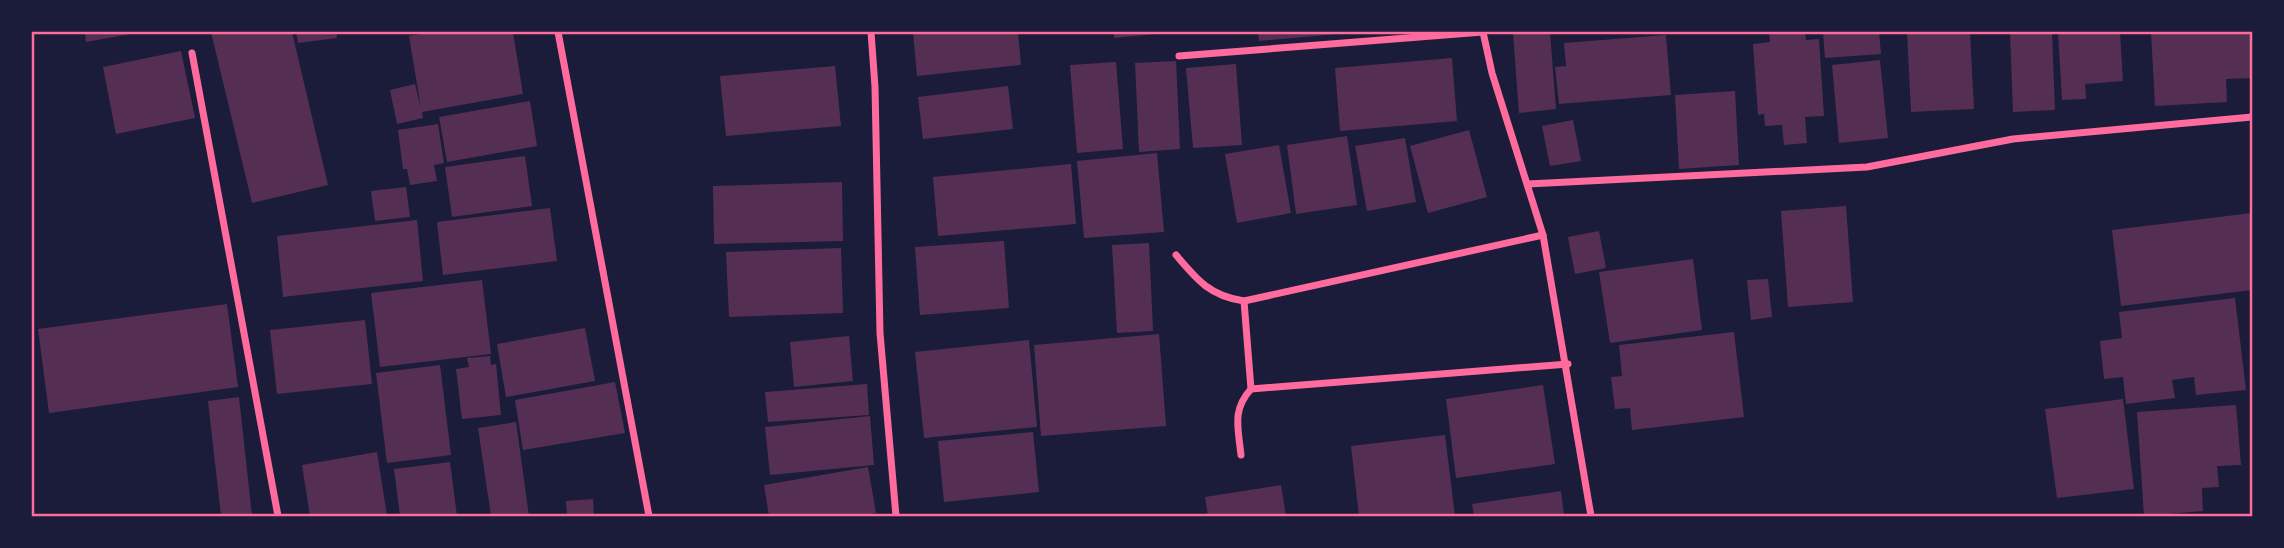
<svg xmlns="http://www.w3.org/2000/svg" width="2284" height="548" font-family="'Titillium Web',sans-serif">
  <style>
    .building { fill: #542f53 }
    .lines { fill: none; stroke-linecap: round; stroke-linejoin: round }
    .minor { stroke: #ff6b9d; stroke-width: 7 }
    .neatline { fill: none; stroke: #ff6b9d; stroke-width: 2.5 }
  </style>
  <rect width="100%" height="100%" fill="#1b1b3a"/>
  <g class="building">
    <polygon points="85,32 136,32 136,33 86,42"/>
    <polygon points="211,32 292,32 328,185 252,203"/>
    <polygon points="296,32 336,32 337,38 298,43"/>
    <polygon points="432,32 513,32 523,94 422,112 423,118 397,124 390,90 415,84 421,108 409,36"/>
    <polygon points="913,32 1018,32 1021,65 917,76"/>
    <polygon points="1114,32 1166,32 1166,33 1114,38"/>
    <polygon points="1258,32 1347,32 1347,33 1259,41"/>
    <polygon points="1550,32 1556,109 1519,113 1513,33"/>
    <polygon points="1769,32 1805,32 1806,40 1819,39 1824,116 1805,117 1807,143 1784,145 1782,125 1765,126 1764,114 1758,115 1753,44 1770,42"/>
    <polygon points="1823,32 1879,32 1881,54 1825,58"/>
    <polygon points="1907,32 1970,32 1974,109 1911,112"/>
    <polygon points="2010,32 2052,32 2055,110 2013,112"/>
    <polygon points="2058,32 2120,32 2123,81 2085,84 2086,99 2062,100"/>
    <polygon points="2151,32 2252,32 2252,78 2226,79 2227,102 2155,106"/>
    <polygon points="1666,35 1671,95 1559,104 1555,67 1566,66 1564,43"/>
    <polygon points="181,51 195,118 116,134 103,67"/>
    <polygon points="1452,58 1457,121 1340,131 1335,68"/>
    <polygon points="1880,60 1888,138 1839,143 1832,65"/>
    <polygon points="1176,61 1180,149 1139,152 1135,63"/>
    <polygon points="1116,62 1123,149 1077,153 1070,65"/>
    <polygon points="1236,64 1242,145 1193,148 1186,68"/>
    <polygon points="835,66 841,126 726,136 720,76"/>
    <polygon points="1008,86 1013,129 923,139 918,97"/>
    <polygon points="1735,91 1739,165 1679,169 1675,95"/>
    <polygon points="530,101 537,146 447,162 439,117"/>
    <polygon points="1573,120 1581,161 1550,166 1542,126"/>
    <polygon points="438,124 444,163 434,165 437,181 410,185 407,169 403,169 398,130"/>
    <polygon points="1469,130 1487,197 1428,213 1410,146"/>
    <polygon points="1347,136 1357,205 1296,214 1287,145"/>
    <polygon points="1405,138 1416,202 1367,211 1355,146"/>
    <polygon points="1279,145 1291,213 1237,223 1225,154"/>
    <polygon points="1157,153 1164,232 1084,238 1077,161"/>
    <polygon points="525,156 532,206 452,217 445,167"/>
    <polygon points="1071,164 1076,224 938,236 933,177"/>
    <polygon points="842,182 843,241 714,244 713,186"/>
    <polygon points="406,187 410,217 375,221 371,191"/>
    <polygon points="1846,206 1853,302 1788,307 1781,211"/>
    <polygon points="550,208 557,261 443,275 437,222"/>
    <polygon points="2252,213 2252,290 2121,306 2112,230"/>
    <polygon points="417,220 423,281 283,297 277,236"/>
    <polygon points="1599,231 1606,268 1575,274 1568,237"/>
    <polygon points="1004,241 1009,308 920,315 915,247"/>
    <polygon points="1149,243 1153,331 1117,333 1112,245"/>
    <polygon points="841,248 843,313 729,317 726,252"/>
    <polygon points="1693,259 1702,330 1610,343 1599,272"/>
    <polygon points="1768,279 1772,317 1751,320 1747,280"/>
    <polygon points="482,280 491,354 380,367 371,293"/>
    <polygon points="2235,298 2246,390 2196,395 2194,377 2172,380 2175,398 2126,404 2123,377 2104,379 2100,341 2122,338 2119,312"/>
    <polygon points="227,304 238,387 49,413 38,329"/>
    <polygon points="365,320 372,384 277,394 270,330"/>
    <polygon points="585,328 595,381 506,397 497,344"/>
    <polygon points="1734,332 1744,417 1632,430 1630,408 1615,409 1611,377 1622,376 1619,345"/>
    <polygon points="1159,334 1166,426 1041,436 1034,345"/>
    <polygon points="849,336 853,381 794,387 790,342"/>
    <polygon points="1029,340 1037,427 924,438 915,352"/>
    <polygon points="490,356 491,365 496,364 501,415 462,419 456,369 469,367 467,358"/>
    <polygon points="440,365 451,455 387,463 376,373"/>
    <polygon points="615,382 625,433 523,450 515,400"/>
    <polygon points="867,384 869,415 768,422 765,392"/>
    <polygon points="1543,385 1555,464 1456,478 1446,399"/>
    <polygon points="239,397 252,516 221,516 208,401"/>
    <polygon points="2123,399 2134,489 2057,498 2045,409"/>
    <polygon points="2236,405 2241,465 2217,466 2219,487 2202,488 2203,511 2144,516 2137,412"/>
    <polygon points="870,416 874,465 770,475 765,427"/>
    <polygon points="516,422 529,516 491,516 478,428"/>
    <polygon points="1033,432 1039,492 944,502 938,441"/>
    <polygon points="1445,435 1455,516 1359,516 1351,446"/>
    <polygon points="377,452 387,516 310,516 302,465"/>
    <polygon points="450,462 457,516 400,516 394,469"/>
    <polygon points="868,467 876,513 857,516 769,516 764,485"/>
    <polygon points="1281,485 1286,516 1208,516 1205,497"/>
    <polygon points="1561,491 1564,516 1474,516 1472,504"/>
    <polygon points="593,499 594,516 567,516 566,501"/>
  </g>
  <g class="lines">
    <g class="minor">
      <polyline points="558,32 649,516"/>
      <polyline points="871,32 875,87 880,333 896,516"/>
      <polyline points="1483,32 1492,73 1543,235 1591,516"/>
      <polyline points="192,53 278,516"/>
      <polyline points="1179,56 1483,32"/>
      <polyline points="1528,184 1867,167 2013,139 2252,117"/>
      <path d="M1176,255C1197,280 1210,296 1244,301L1543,235"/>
      <polyline points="1244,301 1251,389"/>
      <path d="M1241,455C1238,427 1232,410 1251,389L1568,364"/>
    </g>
  </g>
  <rect width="2284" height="548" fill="none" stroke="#1b1b3a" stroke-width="66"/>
  <rect x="33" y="33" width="2218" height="482" class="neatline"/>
</svg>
